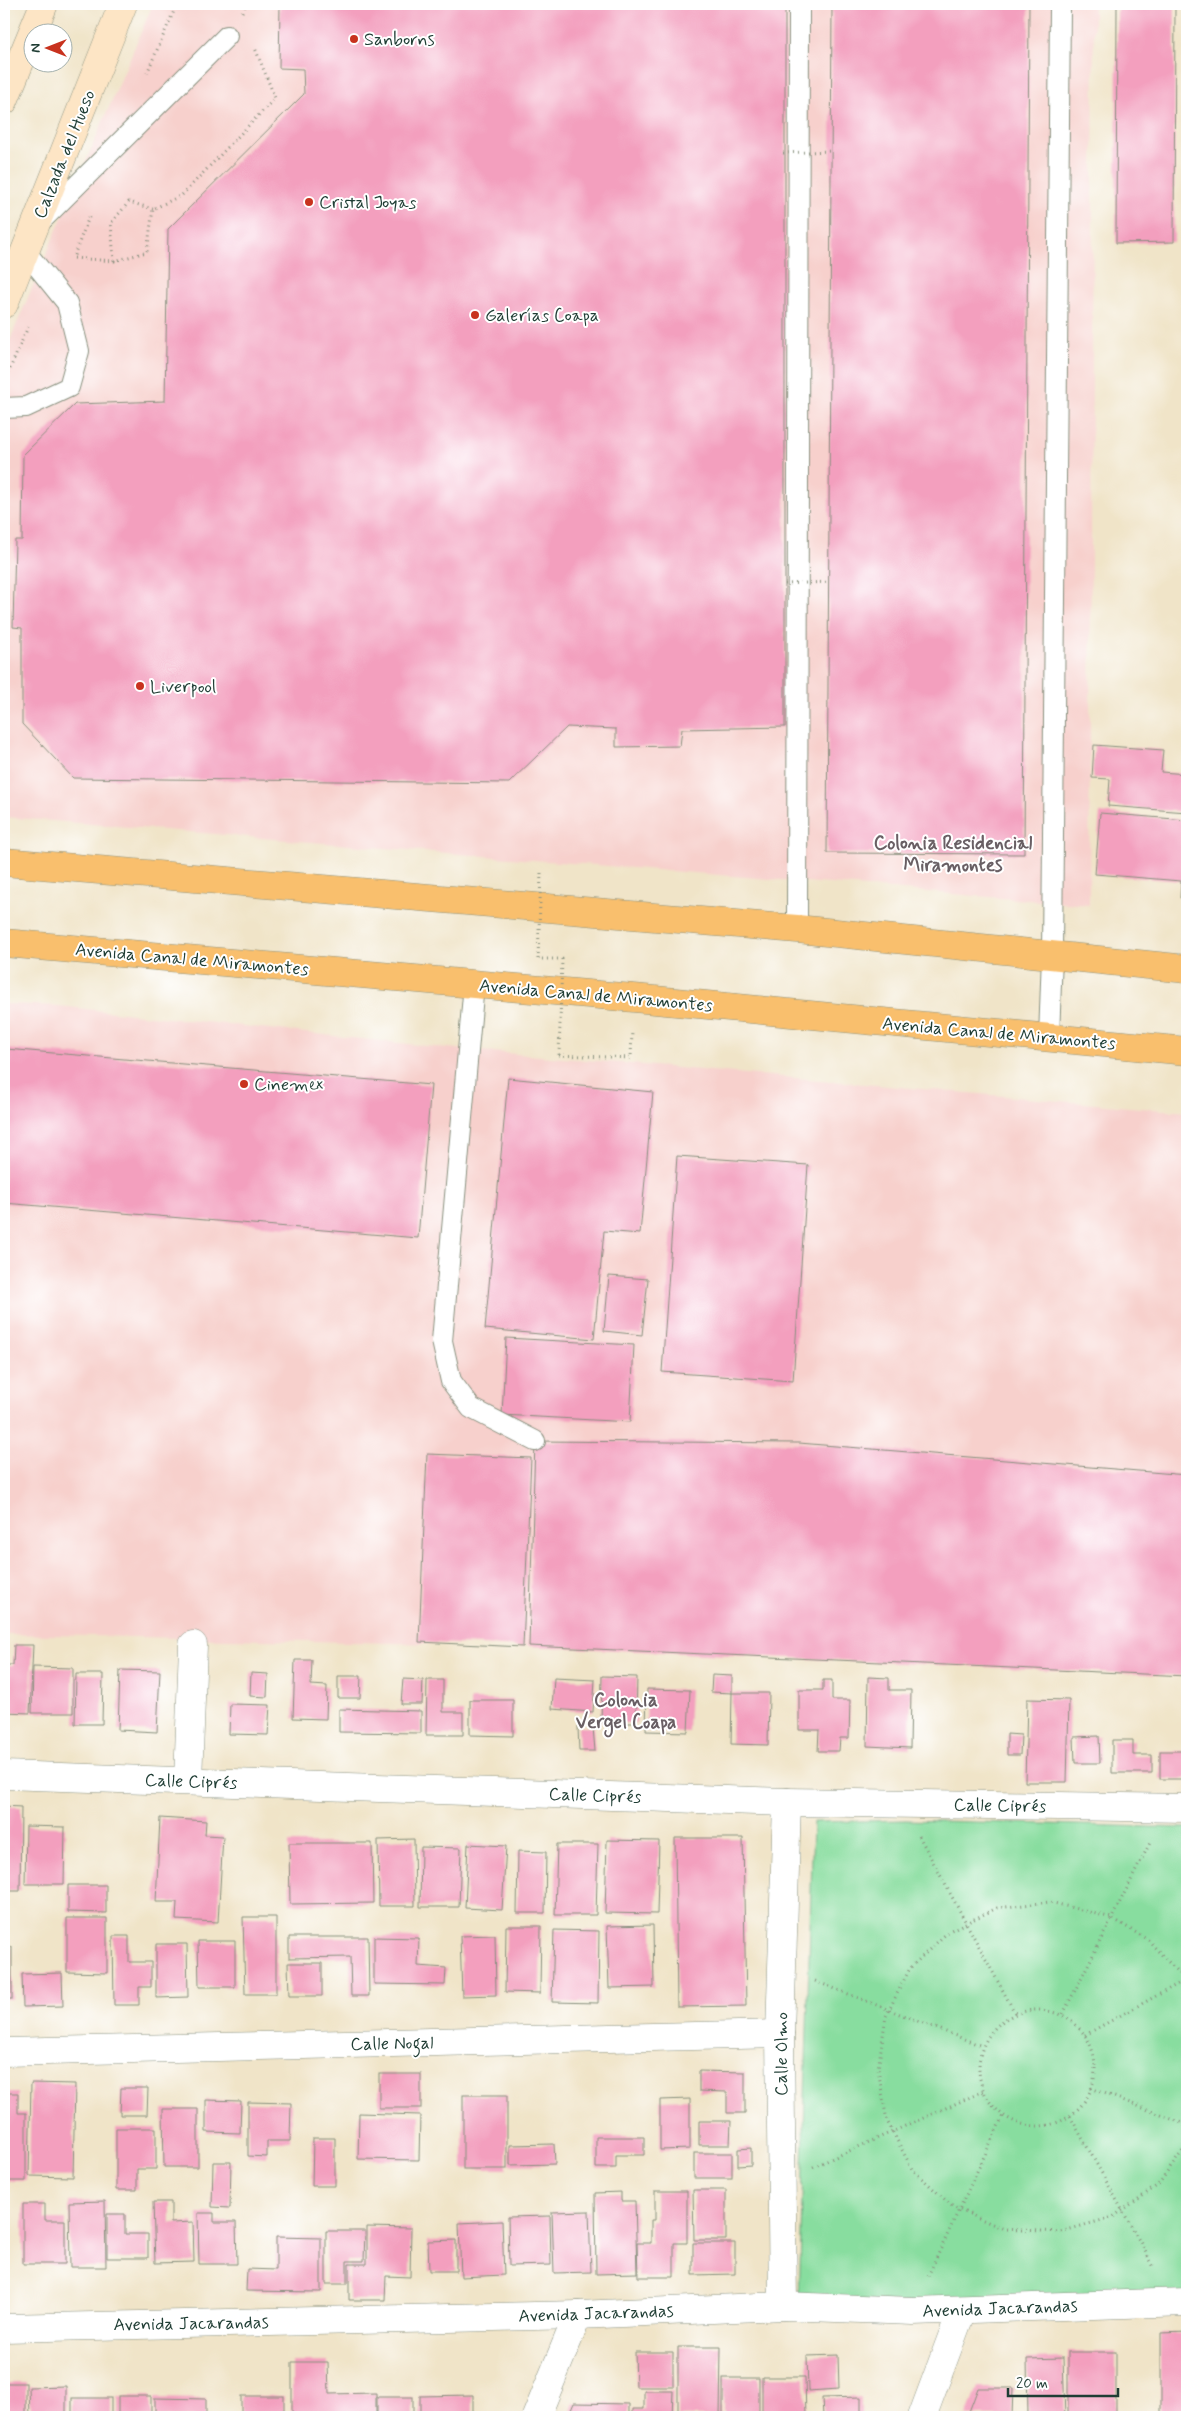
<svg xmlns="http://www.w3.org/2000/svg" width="1191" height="2421" font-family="Mynerve,sans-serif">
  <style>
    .built { fill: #f7d0cc }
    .green { fill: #88dd9f; stroke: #548d6a }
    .building { fill: #f39fbe }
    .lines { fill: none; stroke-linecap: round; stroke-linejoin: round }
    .lane-casing { stroke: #88907e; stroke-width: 22 }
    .street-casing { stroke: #88907e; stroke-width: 29 }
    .secondary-casing { stroke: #88907e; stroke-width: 29 }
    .primary-casing { stroke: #88907e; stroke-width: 29 }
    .path { stroke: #88907e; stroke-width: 3; stroke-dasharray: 1 4; stroke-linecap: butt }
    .lane { stroke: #fff; stroke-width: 20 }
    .street { stroke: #fff; stroke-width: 28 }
    .secondary { stroke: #fde5c5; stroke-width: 28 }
    .primary { stroke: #f9bf6d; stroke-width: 28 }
    .path-bridge { stroke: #88907e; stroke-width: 3; stroke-dasharray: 1 4; stroke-linecap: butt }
    .poi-dot { fill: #c8321e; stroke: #fff; stroke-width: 2 }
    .labels { text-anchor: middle; stroke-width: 4; stroke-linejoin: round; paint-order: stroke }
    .poi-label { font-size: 18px; fill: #1f3d34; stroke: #fff; text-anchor: start }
    .street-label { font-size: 18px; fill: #1f3d34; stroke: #fff }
    .neighbourhood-label { font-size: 19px; font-weight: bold; fill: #695f64; stroke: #fff }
  </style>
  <rect width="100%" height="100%" fill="#fff"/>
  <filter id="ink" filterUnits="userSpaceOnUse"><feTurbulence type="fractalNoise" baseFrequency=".02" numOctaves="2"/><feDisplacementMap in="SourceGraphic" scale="10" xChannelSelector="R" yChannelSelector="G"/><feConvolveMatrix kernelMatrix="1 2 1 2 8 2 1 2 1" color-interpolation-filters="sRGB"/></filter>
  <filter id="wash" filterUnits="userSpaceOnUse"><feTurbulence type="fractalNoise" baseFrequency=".0096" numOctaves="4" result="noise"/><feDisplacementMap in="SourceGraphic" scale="20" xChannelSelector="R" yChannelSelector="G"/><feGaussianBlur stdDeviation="1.12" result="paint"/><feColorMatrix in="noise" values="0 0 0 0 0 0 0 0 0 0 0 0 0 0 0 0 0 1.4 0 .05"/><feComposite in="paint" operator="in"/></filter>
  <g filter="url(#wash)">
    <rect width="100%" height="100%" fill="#f0e4c8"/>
    <g class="built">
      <polygon points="153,4 1094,4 1089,905 4,817 4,354"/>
      <polygon points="4,1004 58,1006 435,1047 1187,1112 1187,1676 529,1646 4,1634"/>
    </g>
    <polygon class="green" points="906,1820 1187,1828 1187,2298 799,2304 813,1822"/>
    <g id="blocks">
      <g class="building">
        <polygon points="280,4 785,4 785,727 682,729 680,746 616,747 616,729 567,727 509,783 73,778 22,724 22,628 13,627 15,540 22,540 23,455 75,404 165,401 168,229 304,94 303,69 279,68"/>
        <polygon points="832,4 1029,4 1024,854 827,853"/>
        <polygon points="1117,4 1175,4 1174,242 1116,243"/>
        <polygon points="1094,745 1163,750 1161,772 1187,774 1187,812 1108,806 1110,779 1092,778"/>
        <polygon points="1100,813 1187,820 1187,899 1180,898 1181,881 1095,874"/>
        <polygon points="6,1049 431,1085 418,1238 4,1203 4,1080"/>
        <polygon points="508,1078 653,1092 640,1234 604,1231 594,1339 485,1329"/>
        <polygon points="677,1156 808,1165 793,1381 662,1372"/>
        <polygon points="609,1276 648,1279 642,1335 604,1331"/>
        <polygon points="506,1338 634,1345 630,1422 502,1415"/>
        <polygon points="535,1441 799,1443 1187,1475 1187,1676 529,1646"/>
        <polygon points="427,1454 531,1458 523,1647 419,1642"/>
        <polygon points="14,1645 33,1645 30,1713 4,1712 4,1665 13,1665"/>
        <polygon points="295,1660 312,1660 311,1685 327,1686 326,1719 293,1718"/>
        <polygon points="33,1667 73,1668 73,1713 32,1713"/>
        <polygon points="120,1670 160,1671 157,1732 118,1730"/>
        <polygon points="251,1673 268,1674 267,1697 250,1696"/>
        <polygon points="76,1674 103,1674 102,1724 75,1724"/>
        <polygon points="712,1675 732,1676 732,1693 711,1692"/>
        <polygon points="338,1676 361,1676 360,1698 338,1698"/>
        <polygon points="602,1676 637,1677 636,1723 601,1723"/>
        <polygon points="868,1677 889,1678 889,1690 911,1690 910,1748 867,1746"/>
        <polygon points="554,1678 595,1680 593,1712 552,1709"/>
        <polygon points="403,1679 423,1680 422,1704 401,1704"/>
        <polygon points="427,1680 443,1680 443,1712 463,1712 463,1735 426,1735"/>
        <polygon points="823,1680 832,1680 832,1700 850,1700 849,1738 840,1738 839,1751 818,1751 819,1730 799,1730 799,1690 823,1690"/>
        <polygon points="647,1689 690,1690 688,1732 646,1731"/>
        <polygon points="732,1693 769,1693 768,1745 731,1744"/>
        <polygon points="1027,1699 1069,1700 1067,1782 1025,1782"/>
        <polygon points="470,1700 513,1700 513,1736 470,1735"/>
        <polygon points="230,1704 270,1705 268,1735 229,1734"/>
        <polygon points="339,1709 421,1711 421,1733 339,1732"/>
        <polygon points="578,1727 593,1727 595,1751 579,1751"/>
        <polygon points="1007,1734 1021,1735 1020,1755 1007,1755"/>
        <polygon points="1099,1736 1100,1763 1075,1763 1074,1737"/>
        <polygon points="1112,1740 1133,1740 1133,1755 1152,1755 1152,1773 1112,1773"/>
        <rect x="1160" y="1751" width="27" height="28"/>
        <polygon points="4,1806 21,1807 20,1891 4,1891"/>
        <polygon points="160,1818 206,1821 205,1835 223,1836 218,1922 176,1920 177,1902 156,1902"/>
        <polygon points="26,1826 65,1827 64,1884 25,1884"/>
        <polygon points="675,1838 743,1838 746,2006 677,2007"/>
        <polygon points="414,1839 415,1906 379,1906 378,1840"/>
        <polygon points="607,1840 659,1841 657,1914 605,1913"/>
        <polygon points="289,1843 372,1843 373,1903 290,1904"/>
        <polygon points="468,1844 506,1846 502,1910 465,1908"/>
        <polygon points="557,1844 598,1844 596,1915 555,1915"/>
        <polygon points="421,1847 461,1848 459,1907 420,1907"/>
        <polygon points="518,1851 546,1852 545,1913 517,1913"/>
        <polygon points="68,1885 106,1885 106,1913 68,1912"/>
        <polygon points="243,1917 276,1917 276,1994 245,1994"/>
        <polygon points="67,1918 107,1918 107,1973 67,1972"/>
        <polygon points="653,1925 654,1987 609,1988 607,1926"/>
        <polygon points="506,1926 541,1926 540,1993 505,1992"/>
        <polygon points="554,1930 599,1931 598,2003 552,2002"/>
        <polygon points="495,1935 496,1995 462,1996 460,1936"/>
        <polygon points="113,1936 129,1936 129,1962 151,1962 151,1987 139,1987 139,2005 114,2005"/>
        <polygon points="289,1937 368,1937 369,1996 351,1996 350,1957 289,1958"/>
        <polygon points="374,1937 419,1938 418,1966 446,1968 445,1985 374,1984"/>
        <polygon points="198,1941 235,1941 235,1987 199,1987"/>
        <polygon points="156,1944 187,1944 188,1997 156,1998"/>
        <rect x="4" y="1947" width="8" height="52"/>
        <polygon points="288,1963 322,1963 322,1996 289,1996"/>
        <polygon points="62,1973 63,2006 23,2007 22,1974"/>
        <polygon points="699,2071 745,2072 745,2113 727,2113 727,2092 699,2091"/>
        <rect x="379" y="2074" width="42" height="34"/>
        <polygon points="31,2083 75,2084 73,2177 29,2176"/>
        <polygon points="121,2088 148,2088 147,2115 120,2115"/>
        <polygon points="4,2093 18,2093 18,2113 26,2113 26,2181 4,2181"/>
        <rect x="463" y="2095" width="44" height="74"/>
        <polygon points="690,2099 690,2149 660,2150 660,2100"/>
        <polygon points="206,2100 241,2101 240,2133 206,2132"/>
        <polygon points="248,2102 291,2103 290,2141 267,2141 267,2157 248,2156"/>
        <polygon points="163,2109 198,2109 198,2167 164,2167"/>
        <polygon points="359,2113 420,2115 419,2160 358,2159"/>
        <polygon points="699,2121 731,2121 730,2145 699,2145"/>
        <polygon points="116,2128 156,2128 156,2169 137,2169 137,2190 116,2190"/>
        <polygon points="596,2137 644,2137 644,2155 616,2155 616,2168 596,2168"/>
        <polygon points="313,2138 335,2138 335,2186 312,2186"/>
        <polygon points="554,2144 555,2164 510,2165 510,2145"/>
        <polygon points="751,2148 751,2165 738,2166 738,2149"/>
        <rect x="694" y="2153" width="38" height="25"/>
        <polygon points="213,2162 231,2162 230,2208 212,2207"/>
        <polygon points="693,2190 726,2190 726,2240 694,2240"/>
        <polygon points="655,2191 687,2191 687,2243 674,2243 674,2277 638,2277 637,2243 651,2243 651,2220 655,2220"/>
        <polygon points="621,2192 621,2201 635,2201 637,2273 596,2274 595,2193"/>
        <polygon points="105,2201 106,2267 70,2267 69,2202"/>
        <polygon points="153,2202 171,2202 171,2223 193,2222 194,2262 155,2263"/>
        <polygon points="23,2204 45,2204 45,2220 65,2220 65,2264 23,2264"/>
        <polygon points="589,2211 591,2272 554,2273 552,2212"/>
        <polygon points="198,2213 214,2213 214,2222 236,2222 237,2264 199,2264"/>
        <polygon points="107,2214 125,2214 125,2234 148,2234 148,2258 107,2258"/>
        <polygon points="550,2216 551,2265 509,2266 508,2217"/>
        <polygon points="502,2221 504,2275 461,2277 459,2223"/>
        <polygon points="367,2227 411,2228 410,2277 386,2276 385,2300 349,2300 349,2264 367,2264"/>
        <polygon points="326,2231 365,2231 364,2261 347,2261 347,2284 326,2284"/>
        <polygon points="276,2237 321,2238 321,2292 246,2291 247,2269 276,2270"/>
        <polygon points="456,2240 456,2271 429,2271 428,2241"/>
        <polygon points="693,2243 735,2243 735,2274 693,2275"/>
        <polygon points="1187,2332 1187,2417 1161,2417 1161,2333"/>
        <polygon points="678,2347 721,2347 720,2417 678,2417"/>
        <polygon points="635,2352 673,2352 673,2387 636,2387"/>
        <rect x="1068" y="2352" width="48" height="65"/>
        <polygon points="838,2355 839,2389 808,2391 807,2356"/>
        <polygon points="1063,2358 1065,2417 1028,2417 1027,2359"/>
        <polygon points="292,2362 328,2362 329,2394 376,2393 376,2417 292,2417"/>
        <polygon points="762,2377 805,2377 806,2417 762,2417"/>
        <rect x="723" y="2378" width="36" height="39"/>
        <rect x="4" y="2383" width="22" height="34"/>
        <polygon points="66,2386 66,2417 30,2417 29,2387"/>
        <polygon points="978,2388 1013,2388 1012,2417 967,2417"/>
        <polygon points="644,2391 673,2391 672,2417 633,2417 633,2409 644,2409"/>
        <polygon points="473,2395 473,2417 420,2417 420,2396"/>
        <rect x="118" y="2396" width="33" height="21"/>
        <rect x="241" y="2396" width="43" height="21"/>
        <rect x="377" y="2397" width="36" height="20"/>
        <polygon points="861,2397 861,2417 823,2417 822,2398"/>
        <rect x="72" y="2398" width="39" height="19"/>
        <polygon points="155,2398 206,2399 206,2417 155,2417"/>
        <polygon points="574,2403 629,2404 629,2417 568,2417"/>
      </g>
    </g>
  </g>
  <g filter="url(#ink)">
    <use href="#blocks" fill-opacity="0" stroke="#88907e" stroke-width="1"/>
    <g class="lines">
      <defs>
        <g id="lane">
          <polyline points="40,222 227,36"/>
          <polyline points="4,408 26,407 69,387 79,351 67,303 25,251"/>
          <polyline points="797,929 799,4"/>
          <polyline points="474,984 442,1341 451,1381 471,1408 535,1441"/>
          <polyline points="1049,1038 1052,955 1060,4"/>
        </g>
        <g id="street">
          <polyline points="4,1775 787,1802 1187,1808"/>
          <polyline points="188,1781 193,1645"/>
          <polyline points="4,2052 780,2034"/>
          <polyline points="783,2306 780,2034 787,1802"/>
          <polyline points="4,2328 578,2315 783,2306 913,2311 1187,2302"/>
          <polyline points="536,2417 578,2315"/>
          <polyline points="922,2417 962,2310"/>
        </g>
        <g id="secondary">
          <polyline points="4,101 44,4"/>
          <polyline points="4,304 123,4"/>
        </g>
        <g id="primary">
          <polyline points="4,862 797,929 1187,969"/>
          <polyline points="4,943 634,998 1187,1051"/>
        </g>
      </defs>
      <use href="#lane" class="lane-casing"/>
      <use href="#street" class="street-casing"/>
      <use href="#secondary" class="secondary-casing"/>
      <use href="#primary" class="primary-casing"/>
      <g class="path">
        <polyline points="242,12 246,4"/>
        <polyline points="147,73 177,4"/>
        <polyline points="89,217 73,258 114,261 111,223 129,202 153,209"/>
        <polyline points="114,261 147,252 153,209 182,195 275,98 255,48"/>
        <polyline points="6,378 28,327"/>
        <polyline points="559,1055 631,1058 632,1031"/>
        <polyline points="919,1836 1015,2013"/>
        <polyline points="815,1981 982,2046"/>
        <polyline points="1187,1986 1185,1980 1148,1940 1112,1918 1050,1902 997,1908 949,1931 910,1968 886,2016 878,2069 887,2121 912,2169 953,2207 1004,2229 1060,2232 1113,2217 1158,2185 1187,2145"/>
        <circle cx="1037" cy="2068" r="58"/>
        <polyline points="1063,2014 1151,1841"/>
        <polyline points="1085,2035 1187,1979"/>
        <polyline points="1091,2088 1187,2125"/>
        <polyline points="1070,2116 1155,2269"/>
        <polyline points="813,2167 984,2091"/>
        <polyline points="928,2276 1003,2116"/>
      </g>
      <use href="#lane" class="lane"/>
      <use href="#street" class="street"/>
      <use href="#secondary" class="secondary"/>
      <use href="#primary" class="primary"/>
      <g class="path-bridge">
        <polyline points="783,153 831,151"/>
        <polyline points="785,584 829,582"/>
        <polyline points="541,873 538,959 562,959 559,1055"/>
      </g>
    </g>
  </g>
  <g class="poi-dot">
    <circle cx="354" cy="39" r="5"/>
    <circle cx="309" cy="202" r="5"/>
    <circle cx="475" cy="315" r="5"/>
    <circle cx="140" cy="686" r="5"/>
    <circle cx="244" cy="1084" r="5"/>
  </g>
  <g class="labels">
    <g class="poi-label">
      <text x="364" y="45">Sanborns</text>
      <text x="319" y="208">Cristal Joyas</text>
      <text x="485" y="321">Galerías Coapa</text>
      <text x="150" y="692">Liverpool</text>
      <text x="254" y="1090">Cinemex</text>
    </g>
    <g class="street-label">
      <text transform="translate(64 154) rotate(-68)" y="6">Calzada del Hueso</text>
      <text transform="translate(192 959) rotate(5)" y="6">Avenida Canal de Miramontes</text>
      <text transform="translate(596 995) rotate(5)" y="6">Avenida Canal de Miramontes</text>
      <text transform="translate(999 1033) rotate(5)" y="6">Avenida Canal de Miramontes</text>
      <text transform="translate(191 1781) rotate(2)" y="6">Calle Ciprés</text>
      <text transform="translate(595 1795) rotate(2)" y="6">Calle Ciprés</text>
      <text transform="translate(1000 1805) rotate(1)" y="6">Calle Ciprés</text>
      <text transform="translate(392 2043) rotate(-1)" y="6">Calle Nogal</text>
      <text transform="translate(781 2054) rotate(-90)" y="6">Calle Olmo</text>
      <text transform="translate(1000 2308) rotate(-2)" y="6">Avenida Jacarandas</text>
      <text transform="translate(596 2313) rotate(-2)" y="6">Avenida Jacarandas</text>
      <text transform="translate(191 2323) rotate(-1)" y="6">Avenida Jacarandas</text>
    </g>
    <g class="neighbourhood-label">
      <text x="953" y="849">Colonia Residencial<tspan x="953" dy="22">Miramontes</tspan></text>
      <text x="626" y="1706">Colonia<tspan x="626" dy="22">Vergel Coapa</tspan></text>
    </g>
  </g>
  <rect width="1191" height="2421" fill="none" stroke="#fff" stroke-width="20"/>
  <g transform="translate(48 48) rotate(270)"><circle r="24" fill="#ffffff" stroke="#a5b1ae"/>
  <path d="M0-4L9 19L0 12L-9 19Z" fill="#c8321e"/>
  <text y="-8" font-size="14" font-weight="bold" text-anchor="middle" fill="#1f3d34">N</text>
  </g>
  <path d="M1008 2388v8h110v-8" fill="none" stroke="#1f3d34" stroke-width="2.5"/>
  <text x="1016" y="2388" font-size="15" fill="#1f3d34" stroke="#ffffff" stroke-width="4" paint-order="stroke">20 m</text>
</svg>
